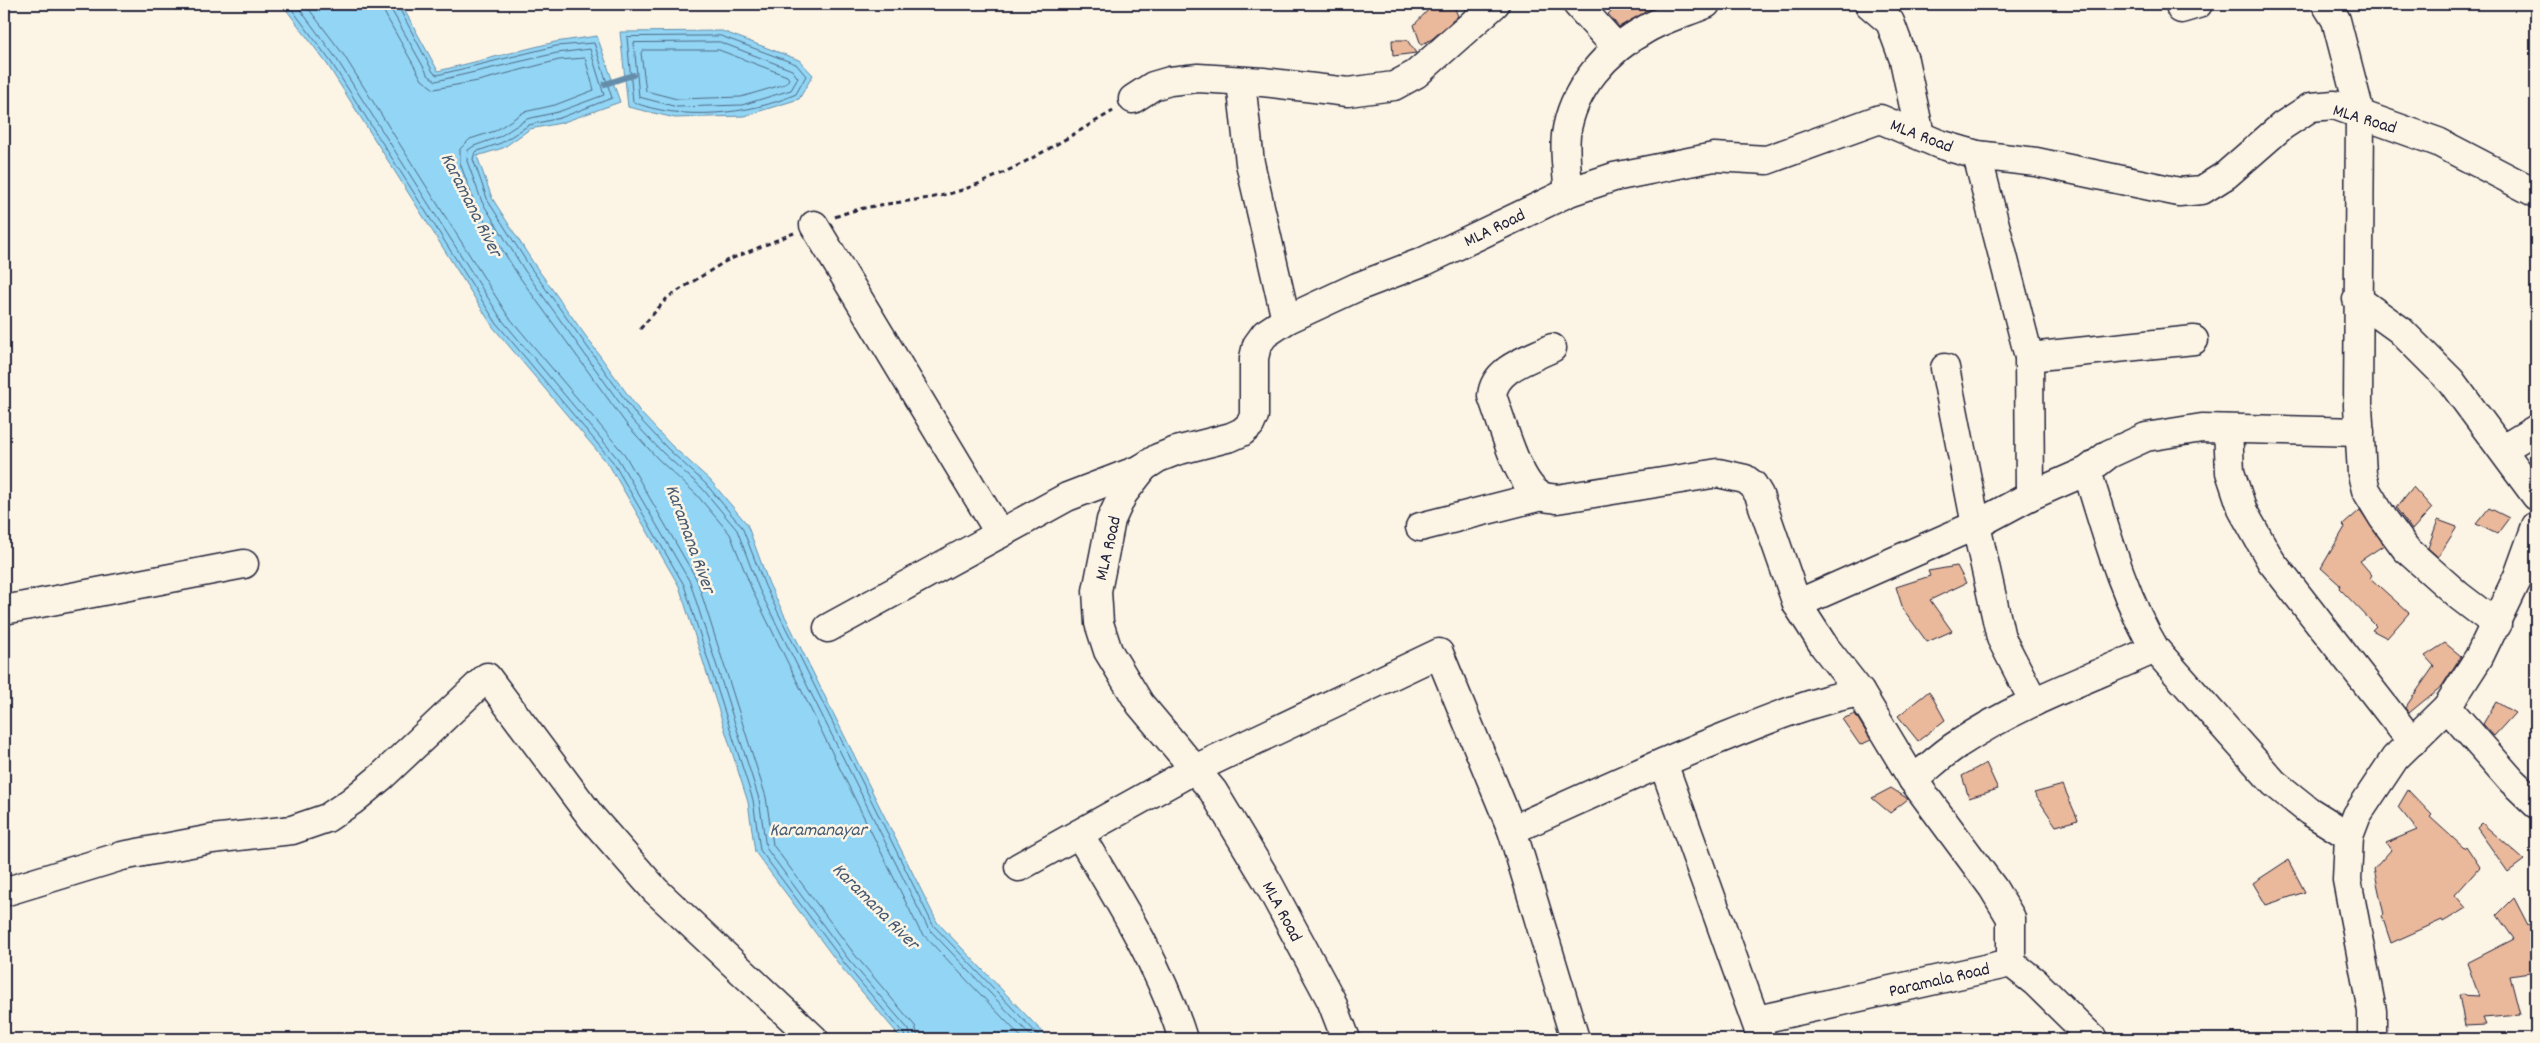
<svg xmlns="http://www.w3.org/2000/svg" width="2540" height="1043" font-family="Dekko,sans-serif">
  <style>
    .water { fill: #92d5f4; stroke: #658daa }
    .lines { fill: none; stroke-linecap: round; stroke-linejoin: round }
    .shore { stroke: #4f6a85; stroke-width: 1 }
    .stream { stroke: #658daa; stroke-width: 6 }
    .building { fill: #eab89b; stroke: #22223b }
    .minor-casing { stroke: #22223b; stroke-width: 31 }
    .path { stroke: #22223b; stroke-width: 3; stroke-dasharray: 5 4; stroke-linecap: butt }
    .minor { stroke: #fcf5e5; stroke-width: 28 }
    .labels { text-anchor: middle; stroke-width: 5; stroke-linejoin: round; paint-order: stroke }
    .street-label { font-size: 18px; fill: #22223b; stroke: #fcf5e5 }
    .water-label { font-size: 19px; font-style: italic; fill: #445872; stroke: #fcf5e5 }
  </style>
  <rect width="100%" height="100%" fill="#fcf5e5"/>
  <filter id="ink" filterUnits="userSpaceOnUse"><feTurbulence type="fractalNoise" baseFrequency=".02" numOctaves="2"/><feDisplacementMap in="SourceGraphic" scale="10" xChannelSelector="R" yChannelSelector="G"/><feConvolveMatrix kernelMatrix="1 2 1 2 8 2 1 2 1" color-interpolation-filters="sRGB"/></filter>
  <g filter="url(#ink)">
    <g class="water">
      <polygon points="282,4 401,4 438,71 555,42 597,36 620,102 561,123 530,129 503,148 477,156 492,198 534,264 641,413 671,445 710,480 747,524 769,584 937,922 1049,1039 902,1039 841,967 755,852 748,802 679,586 609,465 493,327 327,64"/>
      <polygon points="722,31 799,60 813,75 799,99 744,116 675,118 628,107 620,32"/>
    </g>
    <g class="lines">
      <g class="shore">
        <polyline points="288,4 331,62 497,324 613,462 684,585 753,800 760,850 845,964 904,1034 905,1039"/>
        <polyline points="296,4 336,58 502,320 618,459 690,582 759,799 766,848 849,960 909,1030 911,1039"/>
        <polyline points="305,4 343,54 508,316 625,455 697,580 766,797 773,845 855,955 915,1026 919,1039"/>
        <polyline points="383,4 385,14 422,80 434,89 478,81 559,60 585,58 594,90 555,105 524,112 495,131 470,139 460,149 460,163 476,207 518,275 627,425 658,459 696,494 730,534 753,592 920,931 1023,1039"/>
        <polyline points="391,4 392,11 428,75 436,81 557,53 590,49 604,95 558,112 527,119 499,137 474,146 468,150 467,161 482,202 525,271 632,420 663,453 702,488 737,530 759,589 928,928 1034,1039"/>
        <polyline points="397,4 433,72 437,75 556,46 594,43 612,98 560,118 529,125 501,143 475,152 473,159 488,201 530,267 637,416 668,449 706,484 742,527 765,586 933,925 1042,1039"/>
        <path d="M721,36L796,64L806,76L796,94C751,115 679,121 633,102L627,37Z"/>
        <polygon points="720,42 792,70 798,78 791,90 742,105 677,107 639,97 634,43"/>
        <polygon points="644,50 719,50 787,76 789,79 785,84 741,97 677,99 646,91 641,53"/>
      </g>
      <polyline class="stream" points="605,84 633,75"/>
    </g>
    <g class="building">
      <polygon points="1427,4 1453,4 1458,16 1432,39 1421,45 1414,25 1429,9"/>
      <polygon points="1619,4 1660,4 1619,27 1608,14"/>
      <polygon points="1392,40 1407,40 1416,53 1393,56"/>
      <polygon points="2413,487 2432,508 2412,530 2396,508"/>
      <polygon points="2489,508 2509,518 2497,534 2476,524"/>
      <polygon points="2360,510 2384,545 2360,561 2372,575 2370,578 2409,613 2387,638 2372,630 2376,626 2339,588 2340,585 2321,568 2345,527 2343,525"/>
      <polygon points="2438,520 2457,527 2438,557 2428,548"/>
      <polygon points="1957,566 1966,583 1930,600 1952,631 1927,642 1903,609 1896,587 1930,576 1928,571"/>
      <polygon points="2445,643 2461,656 2442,686 2409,713 2405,708 2434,666 2425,656"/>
      <polygon points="1929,691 1945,720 1918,741 1898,716"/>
      <polygon points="2496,702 2515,713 2494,736 2483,724"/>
      <polygon points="1855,714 1871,740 1860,745 1842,719"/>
      <polygon points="1986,763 1998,789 1969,798 1962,776"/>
      <polygon points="2063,785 2078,820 2056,826 2034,793"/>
      <polygon points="1891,788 1908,799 1890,813 1872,798"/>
      <polygon points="2408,790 2432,815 2430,817 2464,848 2466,846 2480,867 2455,895 2466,908 2443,922 2442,920 2391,943 2382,916 2384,915 2374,869 2391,850 2386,843 2417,830 2398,807"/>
      <polygon points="2482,823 2524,860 2508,872 2477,828"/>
      <polygon points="2288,860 2305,892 2266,905 2253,883"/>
      <polygon points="2514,898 2528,925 2536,920 2536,972 2510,976 2520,1015 2483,1018 2486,1025 2465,1026 2459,995 2479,996 2467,963 2514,939 2497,915"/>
    </g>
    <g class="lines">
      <defs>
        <g id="minor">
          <polyline points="1577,4 1617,48"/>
          <polyline points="1869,4 1890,22 1904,60 1920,135"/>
          <polyline points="2326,4 2336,20 2360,113 2358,406 2362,474 2366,490 2383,518 2406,549 2459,596 2497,625"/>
          <polyline points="2181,9 2198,4"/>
          <polyline points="1241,82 1250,163 1286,320"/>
          <polyline points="1133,99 1153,86 1170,81 1198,78 1263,82 1348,92 1394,86 1416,74 1495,4"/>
          <polyline points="1977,155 2029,357 2030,496"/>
          <path d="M1569,192C1567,173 1564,154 1566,135C1572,89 1607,50 1646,29C1665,18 1687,12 1706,4"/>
          <polyline points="814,225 1000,534"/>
          <polyline points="2357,299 2400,330 2451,381 2536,496"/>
          <path d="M1552,348C1530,359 1494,368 1492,396C1502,421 1517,483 1541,496C1546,498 1552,498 1557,499L1718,473L1745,479L1753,485L1759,495L1797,604L1824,646L1860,692L1913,780L1993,888L2011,918V963"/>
          <polyline points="2029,357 2194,340"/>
          <polyline points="1945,368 1976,525 2001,638 2034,702"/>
          <polyline points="2228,429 2230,472 2243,511 2271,561 2412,742"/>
          <polyline points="2503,449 2536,429"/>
          <path d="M2087,471C2106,531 2122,594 2155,649L2274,783L2309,811L2349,836"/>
          <polyline points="1420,527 1542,496"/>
          <polyline points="1797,604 1976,525 2030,496 2087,471 2109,454 2146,437 2202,428 2360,432"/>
          <polyline points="4,610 244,564"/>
          <polyline points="828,628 1067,497 1143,468"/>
          <polyline points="2447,707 2512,781 2536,804"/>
          <polyline points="1663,763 1762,1039"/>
          <path d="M1913,780C1928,768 1942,754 1958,744C2019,703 2089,679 2155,649"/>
          <path d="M1512,830C1583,798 1654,765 1727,736C1771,718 1813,701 1860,692"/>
          <path d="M1079,834C1119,900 1160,965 1183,1039"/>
          <polyline points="1019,867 1195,769 1439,653 1512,830 1575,1039"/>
          <polyline points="4,892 122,856 212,839 292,830 327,818 352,801 381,777 487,677 592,818 655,890 814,1039"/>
          <polyline points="1757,1020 2011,963 2035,982 2093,1039"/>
          <polyline points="1346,1039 1331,1000 1266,879 1213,791 1140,704 1108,651 1099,623 1097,591 1111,520 1123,494 1144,467 1158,458 1176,451 1231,437 1242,432 1250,425 1254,416 1254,358 1257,345 1265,334 1286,320 1357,287 1425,261 1569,192 1614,177 1714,157 1767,160 1880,119 1939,144 1977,155 2036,162 2179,192 2202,190 2226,175 2282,126 2311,107 2334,105 2438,142 2536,193"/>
          <polyline points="2372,1039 2372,1011 2347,880 2349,836 2357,815 2395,758 2447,707 2479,657 2518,576 2536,526"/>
        </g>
      </defs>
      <use href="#minor" class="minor-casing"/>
      <g class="path">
        <path d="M835,217C875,200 923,204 965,189C1017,170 1065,139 1113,111"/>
        <polyline points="640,329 668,297 726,261 794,233"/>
      </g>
      <use href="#minor" class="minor"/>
    </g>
  </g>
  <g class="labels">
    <g class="street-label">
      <text transform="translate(2365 118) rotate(17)" y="6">MLA Road</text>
      <text transform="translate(1922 135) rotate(21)" y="6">MLA Road</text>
      <text transform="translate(1494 227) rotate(-26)" y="6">MLA Road</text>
      <text transform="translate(1107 548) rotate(-77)" y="6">MLA Road</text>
      <text transform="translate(1283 911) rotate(62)" y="6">MLA Road</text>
      <text transform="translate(1939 979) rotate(-13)" y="6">Paramala Road</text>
    </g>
    <g class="water-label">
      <text transform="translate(473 204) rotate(63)" y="7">Karamana River</text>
      <text transform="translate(692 538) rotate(70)" y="7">Karamana River</text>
      <text x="818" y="835">Karamanayar</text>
      <text transform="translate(877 905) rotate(45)" y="7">Karamana River</text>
    </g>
  </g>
  <rect width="2540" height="1043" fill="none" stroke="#fcf5e5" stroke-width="20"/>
  <rect x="10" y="10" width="2520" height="1023" fill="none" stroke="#22223b" stroke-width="2" filter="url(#ink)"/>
</svg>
